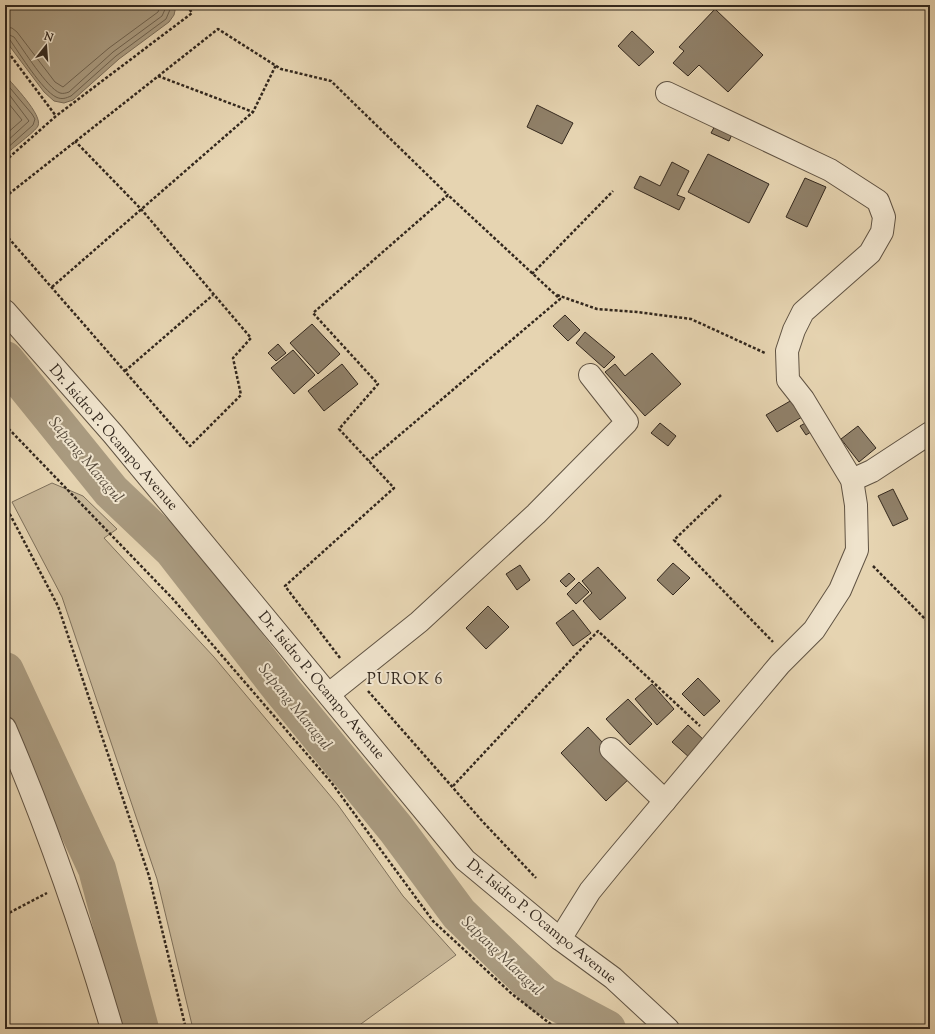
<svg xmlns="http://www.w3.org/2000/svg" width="935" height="1034" font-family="'Sorts Mill Goudy',serif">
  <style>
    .green { fill: #c8b798; stroke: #7e705b }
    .water { fill: #a99a7f; stroke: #7a6c58 }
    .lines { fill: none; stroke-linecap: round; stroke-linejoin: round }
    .shore { stroke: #6e614e; stroke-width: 1 }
    .river { stroke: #a99a7f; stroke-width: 38 }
    .building { fill: #90816a; stroke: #33281e }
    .street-casing { stroke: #605343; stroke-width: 24 }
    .path { stroke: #33281e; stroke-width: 2.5; stroke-dasharray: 3 2; stroke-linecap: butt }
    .street { stroke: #efe3cc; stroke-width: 22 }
    .labels { text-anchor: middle; stroke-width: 4; stroke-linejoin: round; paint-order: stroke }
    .street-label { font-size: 15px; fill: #33281e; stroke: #efe3cc }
    .water-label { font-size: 16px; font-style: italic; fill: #564a3b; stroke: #efe3cc }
    .neighbourhood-label { font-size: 16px; letter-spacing: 1px; fill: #33281e; stroke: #efe3cc }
  </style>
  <rect width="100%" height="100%" fill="#e6d4b1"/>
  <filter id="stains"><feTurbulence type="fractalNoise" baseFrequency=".005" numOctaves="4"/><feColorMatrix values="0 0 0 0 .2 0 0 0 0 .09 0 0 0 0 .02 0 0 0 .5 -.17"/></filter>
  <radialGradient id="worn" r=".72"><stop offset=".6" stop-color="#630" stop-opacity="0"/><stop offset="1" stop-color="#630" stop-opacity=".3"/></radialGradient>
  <polygon class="green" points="52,483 83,496 117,529 104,538 214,657 338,805 403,896 456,955 354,1029 193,1029 157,879 62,597 12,502"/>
  <g class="water">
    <polygon points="5,5 176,5 176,6 174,15 169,22 119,59 73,100 64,103 54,101 44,92 5,40"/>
    <path d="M5,75C13,85 43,115 38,126C35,132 11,149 5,155Z"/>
  </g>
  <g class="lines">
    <g class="shore">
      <polyline points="5,27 12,28 17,32 55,82 63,87 109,48 158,12 161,5"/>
      <path d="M5,33L14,37C23,49 47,88 60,93C63,94 66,93 69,92L113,52L162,16L167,5"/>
      <path d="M5,38L10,40C20,54 42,90 56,97C62,100 66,98 71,96L116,56L166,19L172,5"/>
      <polyline points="5,82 32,114 35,119 33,125 5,150"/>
      <polyline points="5,89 29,121 5,143"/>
      <polyline points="5,99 22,120 5,135"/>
    </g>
    <g class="river">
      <polyline points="5,360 111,491 173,550 282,690 396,829 459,914 543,995 607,1029"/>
      <polyline points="5,671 97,869 140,1029"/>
    </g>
  </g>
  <g class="building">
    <polygon points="715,9 763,55 728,92 699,65 688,76 673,63 684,51 679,47"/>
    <polygon points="632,31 654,52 639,66 618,46"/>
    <polygon points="537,105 573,123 562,144 527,127"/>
    <polygon points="717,122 734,130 729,141 711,133"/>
    <polygon points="708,154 769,184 749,223 688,192"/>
    <polygon points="672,162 689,171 677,195 685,198 679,210 634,188 640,176 660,186"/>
    <polygon points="805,178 826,187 807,227 786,217"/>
    <polygon points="565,315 580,330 568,341 553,326"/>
    <polygon points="312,324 340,354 318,374 290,343"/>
    <polygon points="585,332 615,357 604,368 576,343"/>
    <polygon points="278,344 286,353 276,361 268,353"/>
    <polygon points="293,350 315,375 294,394 271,368"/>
    <polygon points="652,353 681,384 645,416 605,372 615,364 625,376"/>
    <polygon points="342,364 358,384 324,411 308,391"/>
    <polygon points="792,400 802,417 777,432 766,415"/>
    <polygon points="809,421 814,430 806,435 800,426"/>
    <polygon points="660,423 676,436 668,446 651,433"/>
    <polygon points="858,426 876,448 859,462 841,439"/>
    <polygon points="893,489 908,519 893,526 878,496"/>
    <polygon points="673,563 690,578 673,595 657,580"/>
    <polygon points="520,565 530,580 517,590 506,574"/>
    <polygon points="598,567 626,598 600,620 583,601 592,593 582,581"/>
    <polygon points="569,573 575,579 566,587 560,581"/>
    <polygon points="579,582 589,592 576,604 567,594"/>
    <polygon points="488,606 509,627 486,649 466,628"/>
    <polygon points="573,610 591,633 573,646 556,623"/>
    <polygon points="698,678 720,701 704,716 682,694"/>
    <polygon points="652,684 674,709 657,725 635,699"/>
    <polygon points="628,699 652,724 630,745 606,719"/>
    <polygon points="688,725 706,742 690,758 672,742"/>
    <polygon points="588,727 633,775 606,801 561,753"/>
  </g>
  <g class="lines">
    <defs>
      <g id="street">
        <polyline points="5,311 113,434 465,860 560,939 613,978 668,1029"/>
        <polyline points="852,480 872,471 930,433"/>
        <polyline points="329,694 419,622 536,514 627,422 590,375"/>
        <path d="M5,728C47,826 82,927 112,1029"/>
        <polyline points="611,749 665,801"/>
        <polyline points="560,939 590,891 612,864 780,664 814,630 840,590 857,550 856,505 852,480 803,399 788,380 787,351 794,330 803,312 870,253 882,232 884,217 878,201 830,170 667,93"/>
      </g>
    </defs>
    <use href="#street" class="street-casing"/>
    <g class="path">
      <polyline points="5,48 56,116"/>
      <polyline points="158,76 253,112 276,65"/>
      <polyline points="5,161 56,116 192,13 187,5"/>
      <polyline points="5,197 218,29 281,69 331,81 448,195"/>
      <polyline points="5,234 190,446 241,395 233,358 251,338 141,209 75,141"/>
      <polyline points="532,274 613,191"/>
      <polyline points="52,287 253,112"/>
      <polyline points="557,295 597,309 637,312 691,319 765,353"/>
      <polyline points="125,371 213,295"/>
      <polyline points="5,425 173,599 331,782 433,921 512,994 557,1029"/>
      <polyline points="721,495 674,540 773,642"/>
      <polyline points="5,505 58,606 149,876 186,1029"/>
      <polyline points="873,566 930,624"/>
      <polyline points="340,658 285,586 394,488 339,429 378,384 313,313 448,195 560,299 369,461"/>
      <polyline points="368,691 483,822 536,878"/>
      <polyline points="453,786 598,631 700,726"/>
      <polyline points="5,915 47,893"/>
    </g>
    <use href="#street" class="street"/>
  </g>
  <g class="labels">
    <g class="street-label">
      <text transform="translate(114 437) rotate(49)" y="5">Dr. Isidro P. Ocampo Avenue</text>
      <text transform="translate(322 685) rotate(50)" y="5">Dr. Isidro P. Ocampo Avenue</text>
      <text transform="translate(542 921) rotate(39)" y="5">Dr. Isidro P. Ocampo Avenue</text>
    </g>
    <g class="water-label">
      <text transform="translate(87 459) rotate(50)" y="6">Sapang Maragul</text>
      <text transform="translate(296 706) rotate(51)" y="6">Sapang Maragul</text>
      <text transform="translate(503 955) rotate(44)" y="6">Sapang Maragul</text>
    </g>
    <g class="neighbourhood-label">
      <text x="405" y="684">PUROK 6</text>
    </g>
  </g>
  <rect width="935" height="1034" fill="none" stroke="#e6d4b1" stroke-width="20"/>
  <rect x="6" y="6" width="923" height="1022" fill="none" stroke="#33281e" stroke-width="2"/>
  <rect x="10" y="10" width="915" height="1014" fill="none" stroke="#33281e"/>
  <g transform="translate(46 46) rotate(17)" stroke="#efe3cc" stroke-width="3" paint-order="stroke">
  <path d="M0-3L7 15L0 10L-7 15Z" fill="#33281e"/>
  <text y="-6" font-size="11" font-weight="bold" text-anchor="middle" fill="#33281e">N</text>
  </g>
  <rect width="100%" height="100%" filter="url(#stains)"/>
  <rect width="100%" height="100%" fill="url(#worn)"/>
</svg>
